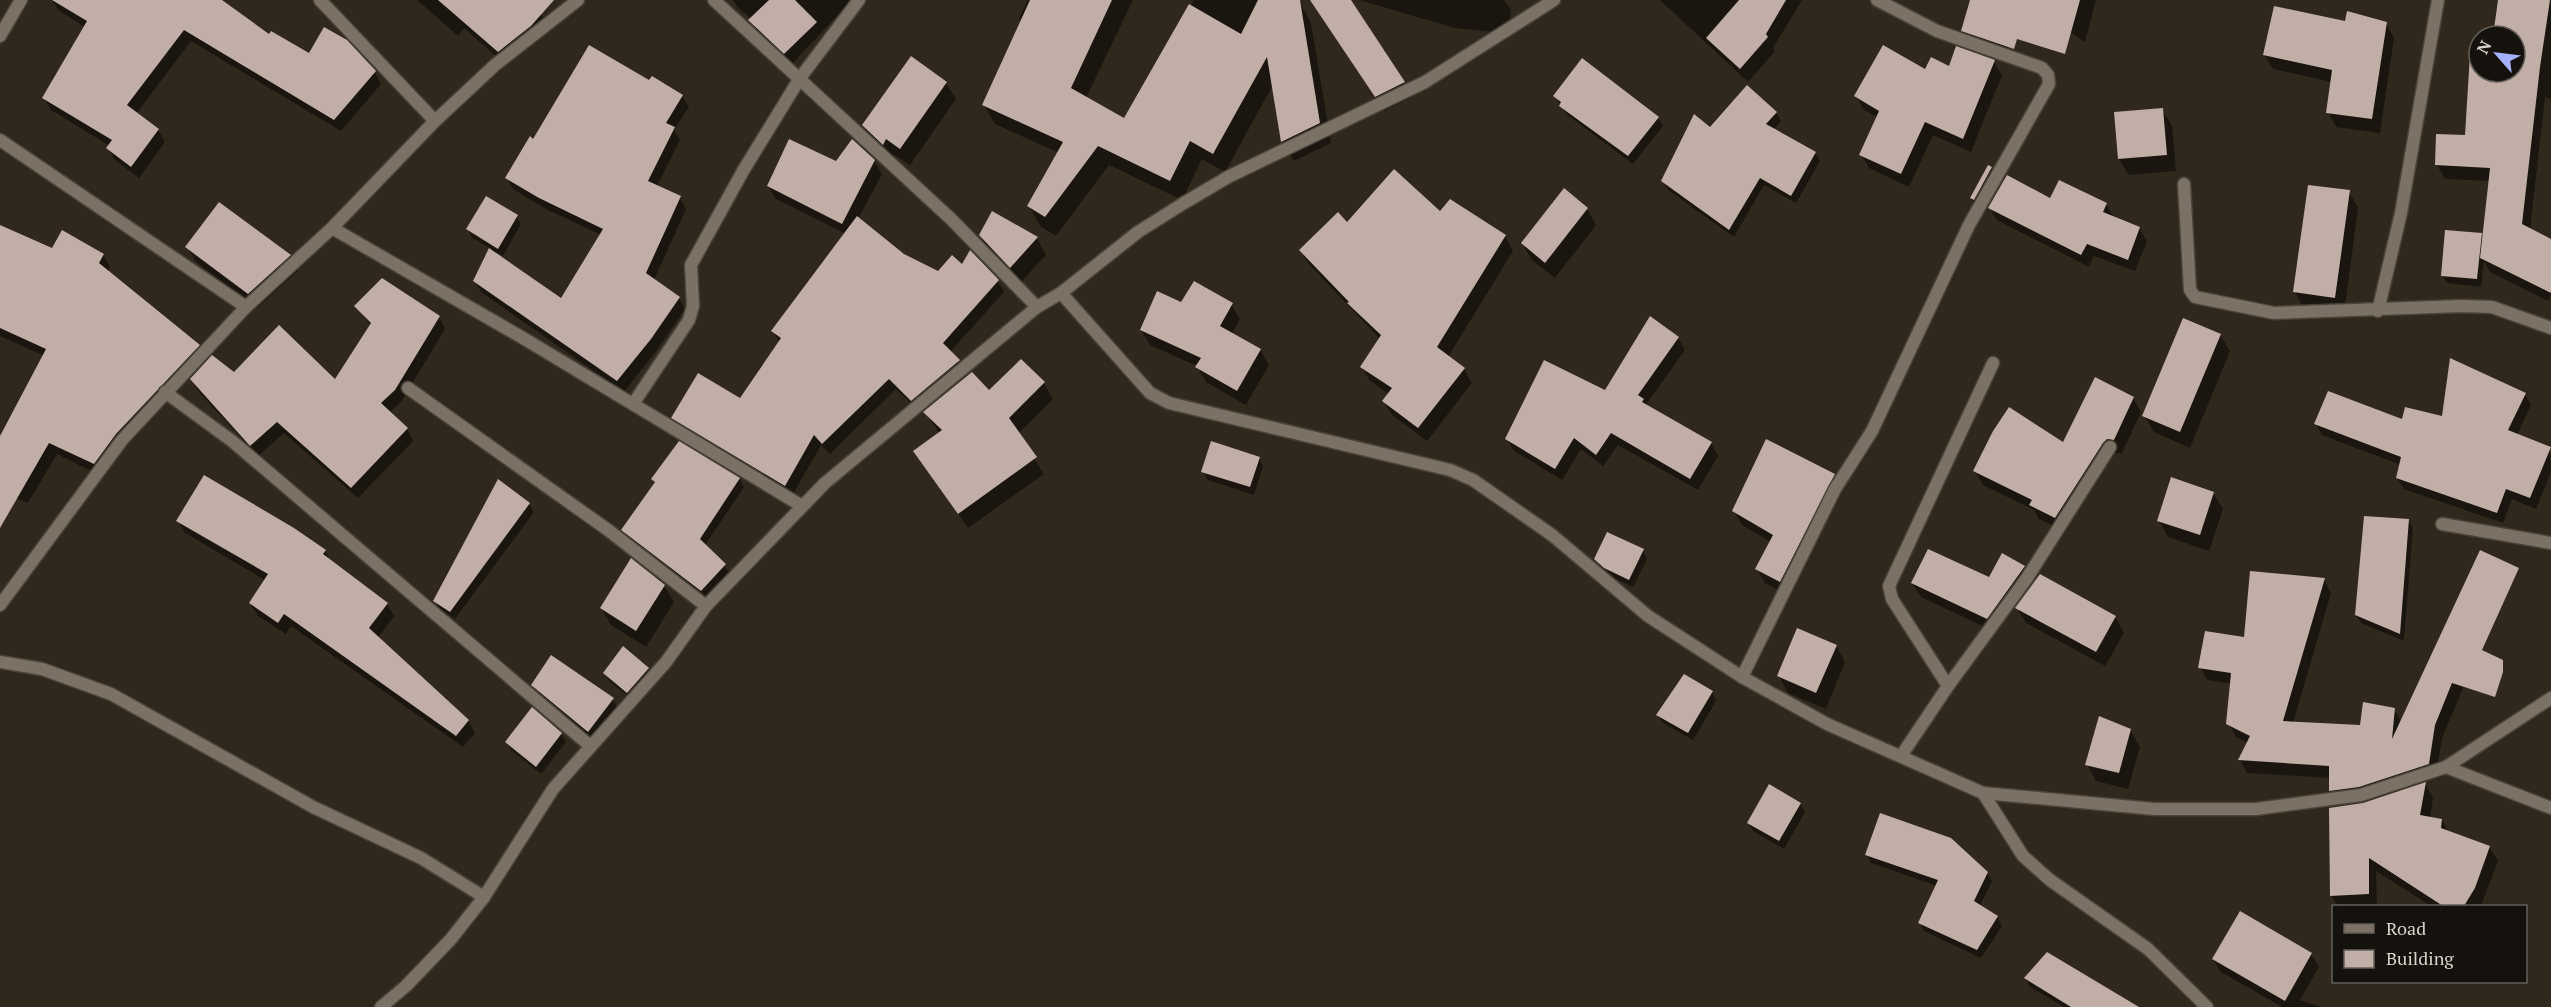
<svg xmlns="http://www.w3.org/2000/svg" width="2551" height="1007" font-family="'PT Serif',serif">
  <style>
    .shadow { fill: #0007 }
    .building { fill: #c0aea7 }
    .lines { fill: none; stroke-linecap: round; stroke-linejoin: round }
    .street-casing { stroke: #4a433a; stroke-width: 15 }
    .street { stroke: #7b7164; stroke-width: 12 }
  </style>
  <rect width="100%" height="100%" fill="#31281d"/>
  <g class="shadow">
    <polygon points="52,0 221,0 269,37 310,55 374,71 381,84 341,131 191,41 136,114 158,130 165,142 139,178 115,160 108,148 110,146 51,110 44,98 85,27 58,10"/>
    <polygon points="417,0 534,0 548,28 506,65 464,28 458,36"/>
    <polygon points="733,0 852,0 792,64 757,32 752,19 738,8"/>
    <polygon points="1028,0 1133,0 1086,98 1125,120 1194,0 1293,0 1300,3 1311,23 1331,143 1294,161 1283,142 1273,85 1225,172 1202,159 1182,200 1109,165 1056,236 1040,226 1029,206 1059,153 995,124 984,105 1021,22 1019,18"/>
    <polygon points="1349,0 1412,97 1384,111 1345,52"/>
    <polygon points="1359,0 1504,0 1511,10 1508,30 1504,33 1455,28"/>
    <polygon points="1660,0 1802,0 1773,48 1775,51 1748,82"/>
    <polygon points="2022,0 2096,0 2085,42"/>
    <polygon points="2500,0 2551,0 2551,99 2545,97 2530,230 2551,241 2551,295 2548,301 2490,272 2484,261 2481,287 2447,283 2442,275 2481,235 2484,240 2490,181 2445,179 2437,165 2467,137 2479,59 2479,72 2515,72 2515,36 2494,36"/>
    <polygon points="2346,23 2386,23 2394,38 2380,133 2336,127 2328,112 2332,82 2273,69 2264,54"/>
    <polygon points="1962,30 2010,43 2006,52 1967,39"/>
    <polygon points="1957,48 1994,62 2002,75 1971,152 1933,135 1909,187 1869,168 1861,154 1878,118 1864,110 1856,96 1926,71 1950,68"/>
    <polygon points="650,82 682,96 689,107 674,130 680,140 657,186 680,198 686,209 654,280 679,298 685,309 657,350 624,392 481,292 475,281 490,248 472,238 468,229 516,216 521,224 503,256 496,252 495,254 562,301 601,235 546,209 513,189 507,178 534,141"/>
    <polygon points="946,83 956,99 910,165 895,155 893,160 873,142 863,125"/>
    <polygon points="1555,96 1658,118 1663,126 1633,164 1566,114"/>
    <polygon points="2162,110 2172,126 2176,171 2129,175 2119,159"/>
    <polygon points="1776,113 1781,121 1773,130 1815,153 1820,161 1796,203 1764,185 1734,237 1667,189 1663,181 1710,129"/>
    <polygon points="874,161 882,174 858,219 903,256 938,273 963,267 998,281 1004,292 950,352 965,372 919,411 896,389 830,454 821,445 792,496 680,429 673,418 741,400 780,343 773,332 846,234 776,199 768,186 836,163"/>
    <polygon points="1991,168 1996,176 1976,206 1971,198"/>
    <polygon points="2349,192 2358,208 2344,314 2304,309 2295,292"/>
    <polygon points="2051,200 2106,204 2114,218 2139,228 2147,241 2135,271 2094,256 2089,267 1997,220 1990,208"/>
    <polygon points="1587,209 1596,225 1555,278 1532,260 1522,243"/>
    <polygon points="1440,213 1505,236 1513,251 1448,357 1464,369 1472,383 1427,441 1392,415 1384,401 1389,394 1370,381 1362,367 1380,339 1309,264 1300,250 1347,224"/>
    <polygon points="0,226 53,250 103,255 110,267 108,272 199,346 206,358 122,447 101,476 57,454 28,503 0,491 0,439 44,356 0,336"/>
    <polygon points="980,235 1037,238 1046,255 1020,283 990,252"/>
    <polygon points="187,247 290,256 298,271 257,308 196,262"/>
    <polygon points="1182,304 1231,304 1240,319 1232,334 1260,350 1269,365 1246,405 1206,382 1197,366 1150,345 1141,330"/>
    <polygon points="356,306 439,317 445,329 401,402 389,413 407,429 413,441 358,498 284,433 258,456 198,391 192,379 234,375 335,382 371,326"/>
    <polygon points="2220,335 2230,351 2190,448 2154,432 2144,415"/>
    <polygon points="1678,338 1685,350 1645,406 1711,443 1718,456 1698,490 1618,445 1603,466 1581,449 1562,480 1514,451 1507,439 1606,392"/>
    <polygon points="1021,361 1044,383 1053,399 1018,434 1044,474 968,528 915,452 940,434 925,412 989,392"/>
    <polygon points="2525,394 2531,405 2517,435 2550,449 2551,472 2536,509 2512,499 2503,523 2404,489 2397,478 2401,465 2322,435 2316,424 2444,418"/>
    <polygon points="2133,398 2141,412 2122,453 2115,453 2111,457 2063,531 2039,519 2034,510 1983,485 1975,471 2064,444"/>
    <polygon points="1259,458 1263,467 1254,495 1208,480 1203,471"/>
    <polygon points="1834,475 1842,489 1788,595 1765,583 1757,569 1771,542 1742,525 1734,511"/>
    <polygon points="653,479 739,479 744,487 705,545 730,573 706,599 628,538 623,530 655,483"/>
    <polygon points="2213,493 2223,509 2209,551 2168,537 2159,521"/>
    <polygon points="529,504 534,512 455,619 440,609 435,601"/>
    <polygon points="2408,520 2413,528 2404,641 2361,623 2356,615"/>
    <polygon points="178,521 325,551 331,562 387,604 394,616 378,638 468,721 475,733 463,747 291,626 286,634 258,616 250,603 265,580 185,533"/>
    <polygon points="1643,551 1647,559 1633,587 1610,576 1595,559"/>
    <polygon points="2024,567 2032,581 1995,632 1921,597 1912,583 1989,579"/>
    <polygon points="2040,576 2115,617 2124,633 2105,666 2026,623 2017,608"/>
    <polygon points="2324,580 2331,593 2293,723 2361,726 2394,709 2402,723 2502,596 2442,738 2436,777 2367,800 2338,803 2330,791 2330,778 2247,773 2240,760 2248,743 2236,737 2228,723 2232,684 2207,680 2200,667 2245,639"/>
    <polygon points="664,586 674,602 646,647 611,625 601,608"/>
    <polygon points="1836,646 1845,662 1826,709 1788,693 1779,676"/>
    <polygon points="623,648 648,669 653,677 633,700 609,681 605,673"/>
    <polygon points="533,685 612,699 617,707 593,739 537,693"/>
    <polygon points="1712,692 1716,701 1693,740 1663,723 1658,715"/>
    <polygon points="532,709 561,734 566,742 541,774 511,750 507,742"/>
    <polygon points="2130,730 2140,747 2128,789 2096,781 2087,764"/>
    <polygon points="2425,784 2433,798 2430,818 2442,820 2449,833 2489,847 2498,861 2481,906 2431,906 2376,871 2377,906 2338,906 2331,895"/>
    <polygon points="1800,804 1805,812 1784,849 1753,831 1748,823"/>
    <polygon points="1867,855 1987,873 1992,881 1980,906 1997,917 2002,926 1981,958 1924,931 1920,923 1937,886 1871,863"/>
    <polygon points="2311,954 2319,967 2300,1000 2321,1007 2282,1007 2221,972 2213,959"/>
    <polygon points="2026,979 2125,1007 2064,1007 2030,987"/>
  </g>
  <g class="building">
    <polygon points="52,0 222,0 269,34 271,31 309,53 324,27 347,40 376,71 334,120 184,30 127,105 159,129 131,167 106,148 112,140 42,98 87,21"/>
    <polygon points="438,0 554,0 531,26 498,52"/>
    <polygon points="769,0 795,0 817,22 784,54 748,20"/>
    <polygon points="1030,0 1112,0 1071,88 1124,118 1189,4 1241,34 1258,0 1300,0 1320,123 1281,142 1267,57 1213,154 1190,141 1170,181 1098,146 1045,217 1027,206 1063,142 982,105"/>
    <polygon points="1310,0 1351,0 1405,82 1375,97"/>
    <polygon points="1739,0 1786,0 1766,34 1768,37 1740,69 1706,38"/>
    <polygon points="1970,0 2080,0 2065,54 2017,39 2014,49 1961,31"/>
    <polygon points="2498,0 2550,0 2540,67 2522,224 2551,239 2551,293 2480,258 2490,168 2435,165 2436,134 2465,135 2470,54 2479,57 2479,72 2515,72 2515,36 2493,36"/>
    <polygon points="2274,6 2345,21 2347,11 2387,22 2372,119 2326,113 2332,70 2263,55"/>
    <polygon points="589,45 649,80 652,76 683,95 666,123 675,127 648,181 681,196 646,273 680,297 651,339 617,381 473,281 489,248 561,298 603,229 539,198 505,178 530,136 533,139"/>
    <polygon points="1883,45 1925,69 1931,57 1949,66 1956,46 1995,60 1963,139 1925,122 1901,174 1859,155 1879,111 1854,96"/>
    <polygon points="911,56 947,82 900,149 886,139 883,145 862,125"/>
    <polygon points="1582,58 1659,117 1628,156 1559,106 1561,102 1553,96"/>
    <polygon points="1747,85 1777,112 1766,124 1816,152 1791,196 1760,178 1729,230 1661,181 1694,114 1710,127"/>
    <polygon points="2163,108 2167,155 2118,159 2114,112"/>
    <polygon points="789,139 836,161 852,139 875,160 842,224 767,186"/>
    <polygon points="1988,165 1992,167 1974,200 1970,198"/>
    <polygon points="1394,169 1440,211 1450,199 1506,235 1437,347 1465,368 1418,428 1382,401 1392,388 1360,367 1381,335 1347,303 1349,302 1299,250 1338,212 1347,222"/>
    <polygon points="2007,175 2050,198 2059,180 2107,203 2103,212 2140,227 2128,260 2087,244 2081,255 1988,208"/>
    <polygon points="2308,185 2350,190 2335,298 2293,292"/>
    <polygon points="1564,188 1588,208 1545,263 1521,243"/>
    <polygon points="486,196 518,215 498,249 466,229"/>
    <polygon points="219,202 291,255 248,294 185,247"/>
    <polygon points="992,211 1038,237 1010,268 979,235"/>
    <polygon points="857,216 904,254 938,271 952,255 962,264 970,250 999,280 943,343 960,360 911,401 889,379 822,444 814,435 785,486 671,418 698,373 740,398 781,338 771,331"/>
    <polygon points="0,225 52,248 62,230 104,254 99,263 200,345 116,434 94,464 49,443 0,528 0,436 46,349 0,328"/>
    <polygon points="2445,230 2482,233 2477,279 2441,276"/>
    <polygon points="382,278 440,316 395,390 381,403 408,428 351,488 277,422 250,446 190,379 212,355 234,372 279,325 335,379 371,323 354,306"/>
    <polygon points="1194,281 1233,303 1220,326 1261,349 1237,391 1195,367 1201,358 1140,330 1157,291 1181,302"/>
    <polygon points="1650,316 1679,337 1638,395 1644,399 1642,402 1712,442 1690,479 1611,433 1596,455 1574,438 1555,469 1505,439 1544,360 1605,390"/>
    <polygon points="2183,318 2221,334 2180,432 2142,416"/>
    <polygon points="2450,358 2526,393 2508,430 2551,447 2530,498 2506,489 2497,513 2396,478 2401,457 2314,424 2328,391 2402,419 2405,407 2442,416"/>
    <polygon points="1021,359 1045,382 1009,418 1037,457 958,514 913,451 942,430 923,412 972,372 989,390"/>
    <polygon points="2095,377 2134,397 2114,440 2107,439 2103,443 2055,518 2029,505 2032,500 1973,471 1993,431 2009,407 2063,442"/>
    <polygon points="1766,439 1835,474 1780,582 1755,569 1773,535 1732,511"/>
    <polygon points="679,441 740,478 700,539 726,564 701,591 621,530 655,482 651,479"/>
    <polygon points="1211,441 1260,457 1250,487 1201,472"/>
    <polygon points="204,475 294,528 326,550 323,554 388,603 369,628 469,720 456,736 284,614 278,623 249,603 268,574 176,521"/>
    <polygon points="2171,477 2214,492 2200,535 2157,521"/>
    <polygon points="498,479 530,503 450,612 433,601"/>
    <polygon points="2364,516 2409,519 2400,634 2355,615"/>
    <polygon points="1607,532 1644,549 1629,580 1604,568 1594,559"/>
    <polygon points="1928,549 1989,577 2002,553 2025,566 1987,619 1911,583"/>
    <polygon points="2480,550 2519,568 2482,650 2503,660 2503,672 2495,697 2452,683 2435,725 2429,764 2359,787 2329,791 2329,766 2238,760 2250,736 2226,724 2231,673 2198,668 2205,631 2244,637 2250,571 2325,578 2283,721 2360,725 2363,702 2395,708 2392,739"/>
    <polygon points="631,558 665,585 636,631 600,608"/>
    <polygon points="2040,574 2116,616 2096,652 2015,608"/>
    <polygon points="1797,628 1837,645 1816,693 1777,676"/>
    <polygon points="623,646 649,668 627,693 603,673"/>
    <polygon points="551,655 614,698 588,732 531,685"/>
    <polygon points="1684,674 1713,691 1688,733 1656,715"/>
    <polygon points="532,707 562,733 536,767 505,742"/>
    <polygon points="2099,716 2131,729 2119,773 2085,765"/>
    <polygon points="2426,782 2420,815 2442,819 2441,828 2490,846 2475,888 2464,906 2443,906 2369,858 2369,894 2330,896 2329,808 2363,803"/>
    <polygon points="1769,784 1801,803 1779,841 1747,823"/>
    <polygon points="1880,813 1951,838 1988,872 1974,901 1998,916 1977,950 1918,923 1938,880 1865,855"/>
    <polygon points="2240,911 2312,953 2285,1001 2212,959"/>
    <polygon points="2047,952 2139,1007 2071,1007 2024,978"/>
  </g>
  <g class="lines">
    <defs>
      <g id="street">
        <polyline points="320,0 435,121"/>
        <polyline points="714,0 951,219 1037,307"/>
        <polyline points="0,36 21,0"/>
        <polyline points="0,140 246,307"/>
        <polyline points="2184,184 2190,290 2195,297 2274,313 2461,306 2492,307 2551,328"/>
        <polyline points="332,228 523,338 802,506"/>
        <polyline points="1061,293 1150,393 1169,403 1450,470 1473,480 1552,535 1648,616 1742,677 1827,724 1983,793 2023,856 2050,880 2148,949 2207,1007"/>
        <polyline points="2378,311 2401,213 2438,0"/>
        <polyline points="408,388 608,530 706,606"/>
        <polyline points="165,392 232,441 589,745"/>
        <polyline points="633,404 689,320 693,306 691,265 743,171 800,78 859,0"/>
        <polyline points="2442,524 2551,543"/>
        <polyline points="0,605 122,440 246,307 332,228 435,121 495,65 578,0"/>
        <polyline points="0,662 42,669 111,694 313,807 421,858 484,897"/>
        <polyline points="1742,677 1835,489 1872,431 1969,225 2049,84 2048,75 2042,68 1937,31 1877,0"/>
        <polyline points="1948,686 1892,599 1889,586 1993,363"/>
        <polyline points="1901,756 1948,686 2027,578 2110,447"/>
        <polyline points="2446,767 2551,808"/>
        <polyline points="1983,793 2154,809 2256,809 2361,795 2446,767 2551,698"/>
        <polyline points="381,1007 406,986 451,939 484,897 553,789 666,662 706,606 825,483 1037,307 1061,293 1138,232 1184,203 1228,177 1425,82 1554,0"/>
      </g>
    </defs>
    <use href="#street" class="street-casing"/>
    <use href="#street" class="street"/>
  </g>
  <rect x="2332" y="905" width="195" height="78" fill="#15120d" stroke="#635f59" stroke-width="1.5"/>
  <rect x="2344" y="924" width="30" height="9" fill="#7b7164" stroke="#635f59" stroke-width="1.5"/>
  <text x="2386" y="935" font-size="18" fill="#d8d3cb">Road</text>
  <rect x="2344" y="950" width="30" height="18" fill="#c0aea7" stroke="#635f59" stroke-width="1.5"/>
  <text x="2386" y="965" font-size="18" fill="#d8d3cb">Building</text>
  <g transform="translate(2497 54) rotate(298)"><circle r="28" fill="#15120d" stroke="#635f59" stroke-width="1.5"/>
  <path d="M0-4.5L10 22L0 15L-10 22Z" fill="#a5b1fc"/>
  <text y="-9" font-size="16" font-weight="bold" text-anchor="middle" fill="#d8d3cb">N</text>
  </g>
</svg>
